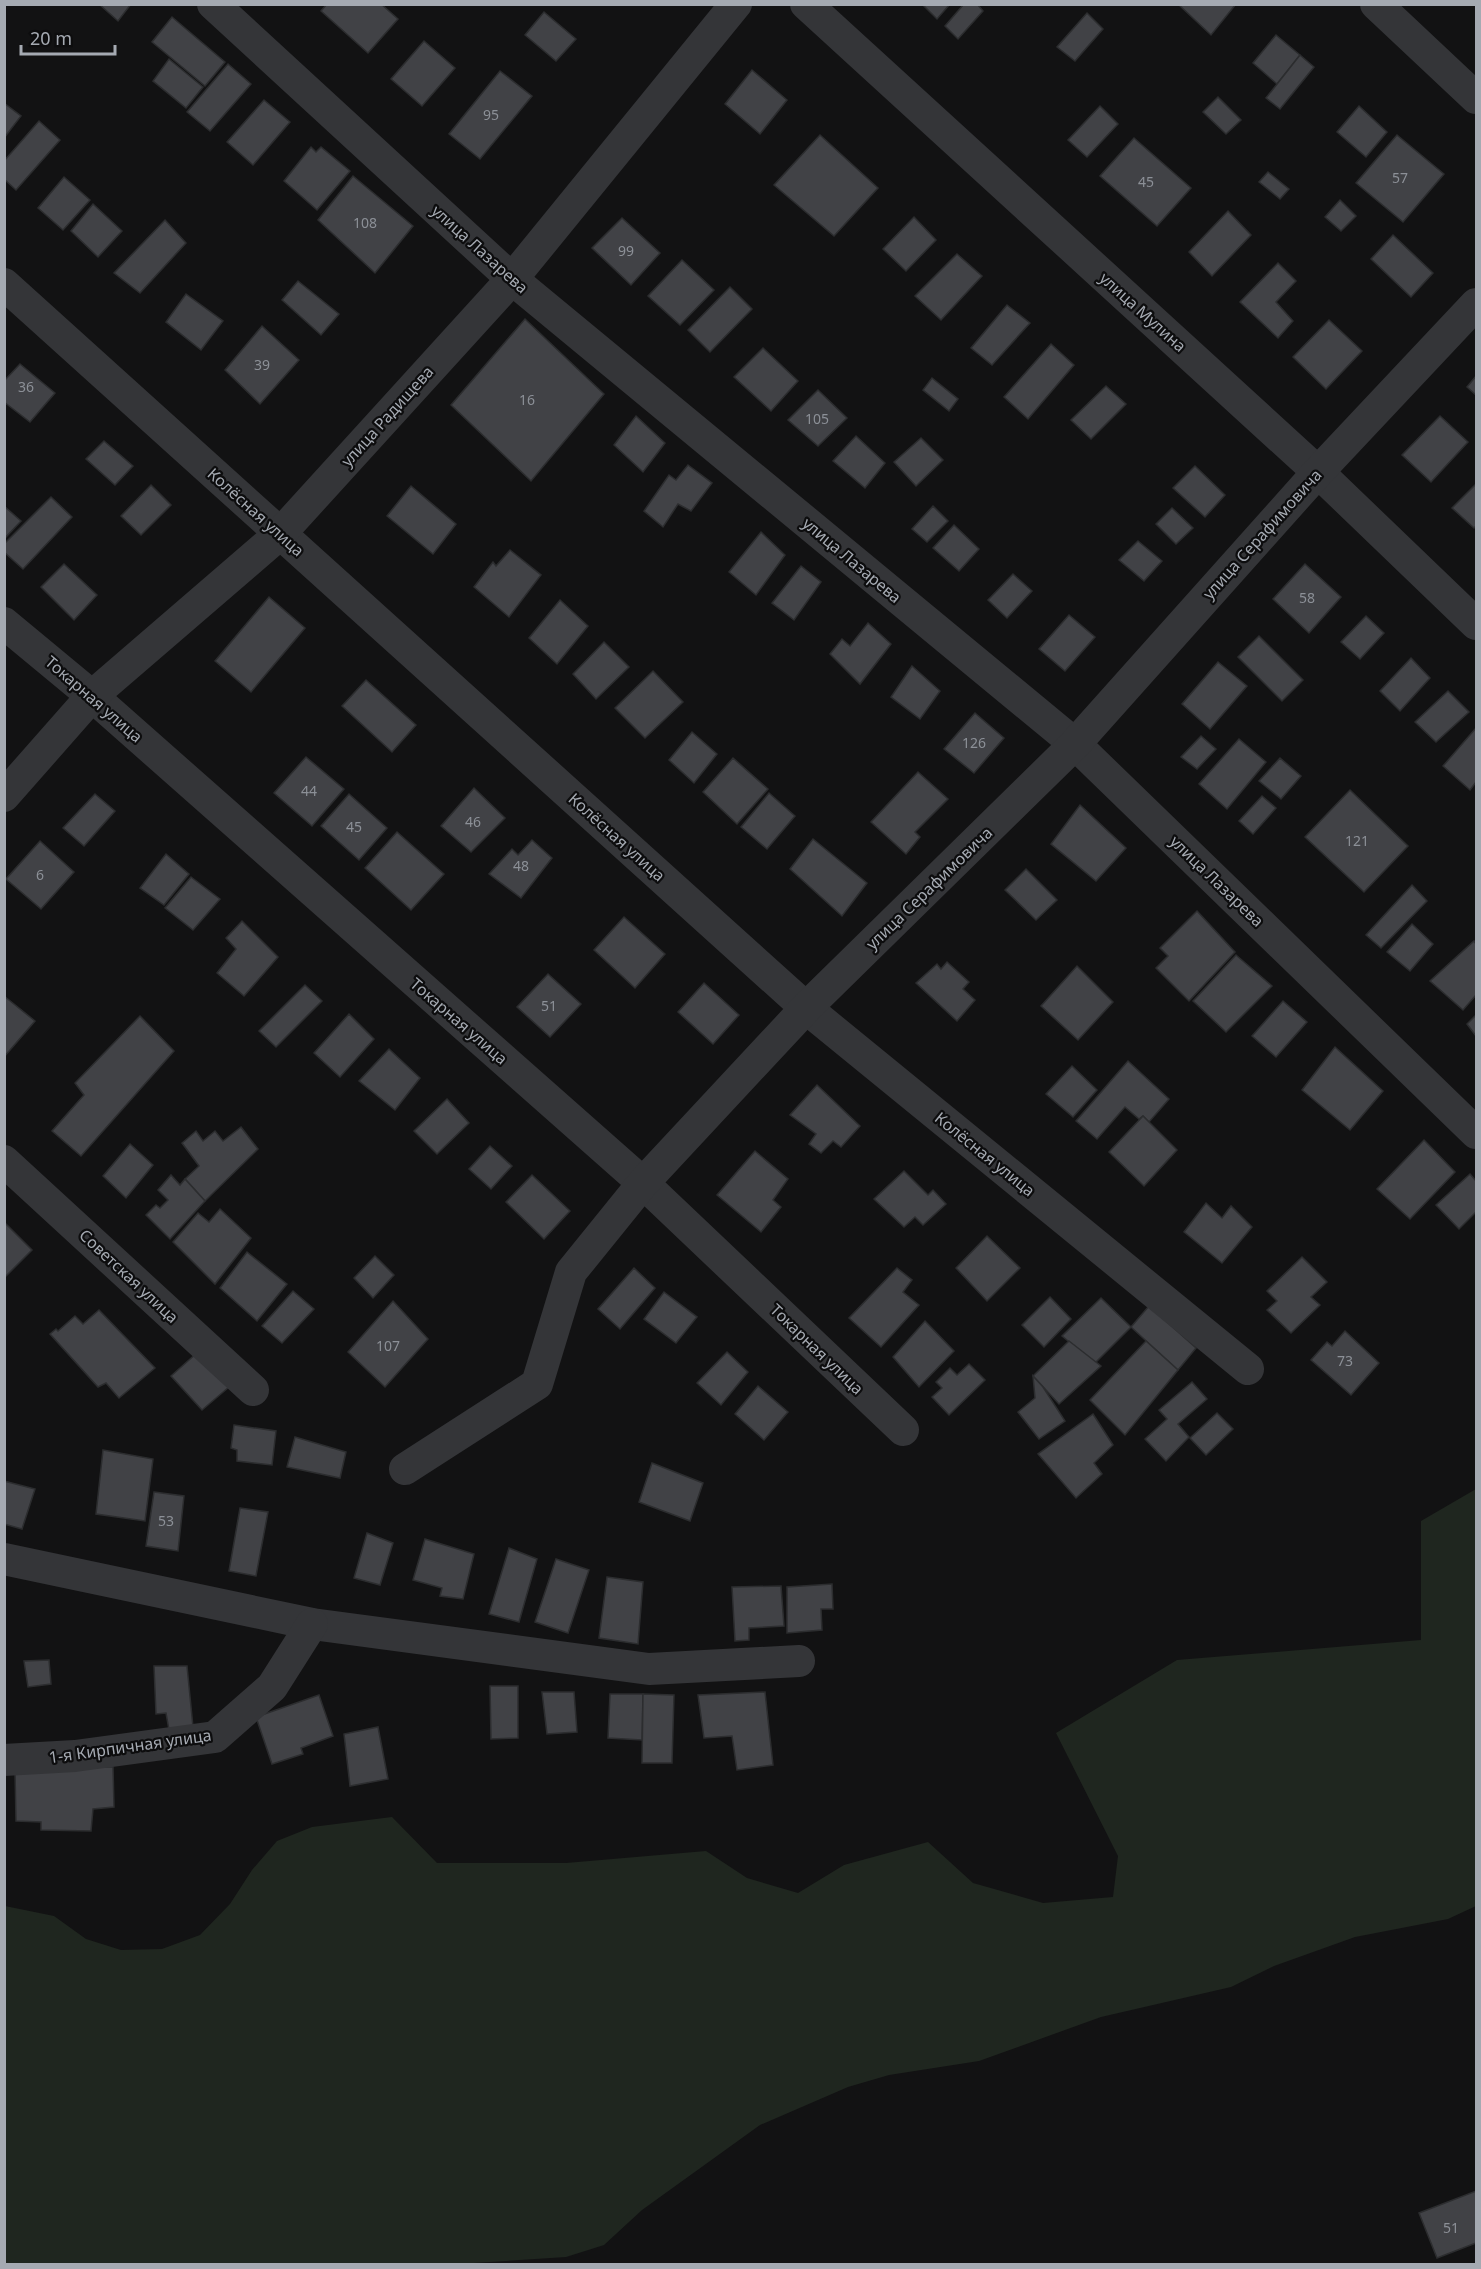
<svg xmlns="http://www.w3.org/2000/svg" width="1481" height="2269" font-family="'Noto Sans',sans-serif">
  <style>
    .green { fill: #1f261f }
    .building { fill: #414246; stroke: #2c2d2f; stroke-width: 1.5 }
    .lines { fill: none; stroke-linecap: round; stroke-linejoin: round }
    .minor { stroke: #343538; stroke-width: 32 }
    .labels { text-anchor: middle; stroke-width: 4.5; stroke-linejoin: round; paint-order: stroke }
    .number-label { font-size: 14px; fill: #8c9097 }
    .street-label { font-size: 16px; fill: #a5aab2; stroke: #0d0d0e }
  </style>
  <rect width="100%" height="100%" fill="#121213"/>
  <polygon class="green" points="1476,1489 1476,1906 1448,1919 1355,1937 1274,1966 1231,1987 1101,2017 979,2061 889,2075 848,2087 760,2125 642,2210 604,2245 566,2257 458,2264 5,2264 5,1906 54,1916 86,1939 121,1950 162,1949 200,1935 230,1904 252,1870 277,1841 312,1827 392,1817 437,1863 566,1863 706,1851 747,1878 798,1893 844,1865 928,1842 973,1883 1043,1903 1113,1897 1118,1856 1056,1733 1177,1660 1421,1640 1421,1521"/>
  <g class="building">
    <polygon points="99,4 131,4 118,21"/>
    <polygon points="327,4 381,4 398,19 368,53 321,11"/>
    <polygon points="922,4 950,4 937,19"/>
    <polygon points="964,4 977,4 983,11 958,39 945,26"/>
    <polygon points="1178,4 1236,4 1211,35"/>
    <polygon points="544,12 576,39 556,61 525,35"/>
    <polygon points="1087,13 1103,29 1075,61 1057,47"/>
    <polygon points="172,17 225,62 205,86 152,42"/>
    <polygon points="1276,35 1300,55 1277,84 1253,63"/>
    <polygon points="424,41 455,68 422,106 391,79"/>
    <polygon points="1300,55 1314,67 1280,109 1266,98"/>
    <polygon points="169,59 203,87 186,108 153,81"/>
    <polygon points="228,64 251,84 210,131 187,112"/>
    <polygon points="752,70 787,100 760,134 725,104"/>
    <polygon points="500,71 532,96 480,159 449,134"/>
    <polygon points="1218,97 1241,120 1226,134 1203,112"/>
    <polygon points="264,100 290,122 253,165 227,142"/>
    <polygon points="4,103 21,116 4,138"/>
    <polygon points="1100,106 1118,124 1087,157 1068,140"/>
    <polygon points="1359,106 1387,132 1366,157 1337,132"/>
    <polygon points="39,121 60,140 16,190 4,179 4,161"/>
    <polygon points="820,135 878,188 834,236 774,185"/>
    <polygon points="1397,135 1444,174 1403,222 1356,183"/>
    <polygon points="1134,138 1191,188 1157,226 1100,176"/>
    <polygon points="311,147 316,152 321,147 350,171 317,210 284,181"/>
    <polygon points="1268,172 1289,189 1280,199 1259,182"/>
    <polygon points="353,176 413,226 375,273 318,220"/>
    <polygon points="64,177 90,200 63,230 38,208"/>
    <polygon points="1340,200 1356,216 1341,231 1325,217"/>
    <polygon points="93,204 122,231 98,257 71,231"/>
    <polygon points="1228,211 1251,235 1212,276 1189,252"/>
    <polygon points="914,217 936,240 906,271 883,249"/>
    <polygon points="622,218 660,253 631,285 592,248"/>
    <polygon points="165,220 186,243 140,293 114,273"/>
    <polygon points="1393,235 1433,273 1411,297 1371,259"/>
    <polygon points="957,254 982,276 941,320 915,296"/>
    <polygon points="682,260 714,290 680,325 648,296"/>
    <polygon points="1278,263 1296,281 1276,302 1293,321 1278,338 1240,302"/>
    <polygon points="298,281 339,314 321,335 282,300"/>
    <polygon points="730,287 752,309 710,352 688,330"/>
    <polygon points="186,294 223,321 201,350 166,322"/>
    <polygon points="1007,305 1030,323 992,365 971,348"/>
    <polygon points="525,319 604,394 531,481 451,405"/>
    <polygon points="1329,320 1362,351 1326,389 1293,357"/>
    <polygon points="262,326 299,360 260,404 225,370"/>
    <polygon points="1051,344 1074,365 1028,419 1004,397"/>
    <polygon points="763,348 798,381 771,411 734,377"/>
    <polygon points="20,364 55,393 30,422 4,402 4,381"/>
    <polygon points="1476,376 1476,395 1467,387"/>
    <polygon points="932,378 958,399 949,411 923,390"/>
    <polygon points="1106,386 1126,404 1091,439 1071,420"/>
    <polygon points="818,390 847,418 818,446 788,420"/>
    <polygon points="636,416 665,443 643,472 614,445"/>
    <polygon points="1440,416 1468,442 1431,482 1402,455"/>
    <polygon points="856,436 885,463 865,488 833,461"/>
    <polygon points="921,438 943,460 916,486 894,462"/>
    <polygon points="104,441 133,466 115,485 86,459"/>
    <polygon points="688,465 712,483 691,511 678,504 663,527 644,511 669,475 676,480"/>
    <polygon points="1195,466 1225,495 1205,517 1173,488"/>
    <polygon points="1476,484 1476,526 1474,528 1452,508"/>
    <polygon points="151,485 171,505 141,535 121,516"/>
    <polygon points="411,486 456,524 433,554 387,516"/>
    <polygon points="51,497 72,517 23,569 4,552 4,544"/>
    <polygon points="4,506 21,521 4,539"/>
    <polygon points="933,506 948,521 927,542 912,529"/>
    <polygon points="1172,508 1193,528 1176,544 1156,524"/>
    <polygon points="954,525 979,549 959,571 933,548"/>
    <polygon points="761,532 785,555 756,595 729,572"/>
    <polygon points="1138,541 1162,561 1144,581 1119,560"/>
    <polygon points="510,550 541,575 509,617 474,587 493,562 496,566"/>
    <polygon points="64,564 97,595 74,620 41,587"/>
    <polygon points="1305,564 1341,597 1309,633 1273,599"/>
    <polygon points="801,566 821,582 794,620 772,603"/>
    <polygon points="1013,574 1032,591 1007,618 988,600"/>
    <polygon points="269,597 305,628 251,692 215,661"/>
    <polygon points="560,600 588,626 557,664 529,638"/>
    <polygon points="1069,615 1095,637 1065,671 1039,649"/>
    <polygon points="1366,616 1384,633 1360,659 1341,642"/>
    <polygon points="868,623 891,644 860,684 830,654 842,639 850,646"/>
    <polygon points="1259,636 1303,680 1282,701 1238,657"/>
    <polygon points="604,642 629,667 596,699 573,674"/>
    <polygon points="1411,658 1430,678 1400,711 1380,691"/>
    <polygon points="1218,662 1247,686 1210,729 1182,704"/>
    <polygon points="912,666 940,691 920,719 891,697"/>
    <polygon points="653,671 683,702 645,738 615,708"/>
    <polygon points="366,680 416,725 392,752 342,706"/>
    <polygon points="1448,691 1469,712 1436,742 1415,722"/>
    <polygon points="975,713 1004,738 974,773 944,749"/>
    <polygon points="1476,728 1476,782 1470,790 1443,766"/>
    <polygon points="692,732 717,754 694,783 669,760"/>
    <polygon points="1201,736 1216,749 1197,769 1181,757"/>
    <polygon points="1239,739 1266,762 1227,809 1199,784"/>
    <polygon points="306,757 344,789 312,826 274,793"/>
    <polygon points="733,758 768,789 737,824 703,792"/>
    <polygon points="1280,758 1301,776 1281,799 1259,781"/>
    <polygon points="918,772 948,799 915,832 920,837 906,854 871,822"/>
    <polygon points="474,788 505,818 471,852 441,826"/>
    <polygon points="1350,790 1408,846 1364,892 1305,837"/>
    <polygon points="769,793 795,816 767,849 741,827"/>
    <polygon points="95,794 115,811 84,846 63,828"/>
    <polygon points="349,794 387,828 359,860 321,826"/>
    <polygon points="1262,796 1276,808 1253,834 1239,821"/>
    <polygon points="1080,805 1126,848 1096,881 1051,844"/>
    <polygon points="397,832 444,874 411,910 365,868"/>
    <polygon points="813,839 867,883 842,916 790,869"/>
    <polygon points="532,840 552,858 521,898 489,874 512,849 518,855"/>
    <polygon points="40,841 74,872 41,909 6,879"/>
    <polygon points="166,854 189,874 164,905 140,888"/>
    <polygon points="1026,869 1057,900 1036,920 1005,890"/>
    <polygon points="191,877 220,899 193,930 165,908"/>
    <polygon points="1412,885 1427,901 1381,948 1366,935"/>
    <polygon points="1197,911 1235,952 1189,1001 1156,968 1168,956 1160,948"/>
    <polygon points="624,917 665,954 635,988 594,950"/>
    <polygon points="242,921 278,957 244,996 217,973 236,949 226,938"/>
    <polygon points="1412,924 1433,944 1410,971 1387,952"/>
    <polygon points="1474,941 1476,944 1476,995 1463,1010 1430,981"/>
    <polygon points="1236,955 1272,986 1226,1032 1193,1001"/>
    <polygon points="947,962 969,982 963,989 975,1000 957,1021 916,983 937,964 941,969"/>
    <polygon points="1077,966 1113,1002 1078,1040 1041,1006"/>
    <polygon points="548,974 581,1004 550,1037 517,1007"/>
    <polygon points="704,983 739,1015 713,1044 678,1012"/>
    <polygon points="305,985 322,1001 276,1047 259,1031"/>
    <polygon points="4,996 35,1021 4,1057"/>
    <polygon points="1283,1001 1307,1022 1276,1057 1252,1036"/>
    <polygon points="349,1014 374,1039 340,1077 314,1053"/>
    <polygon points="1476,1015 1476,1036 1467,1024"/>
    <polygon points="140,1016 174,1051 81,1156 52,1131 84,1095 75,1083"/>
    <polygon points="1335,1047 1383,1091 1350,1130 1302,1090"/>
    <polygon points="389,1049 420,1078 395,1110 359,1081"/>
    <polygon points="1128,1061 1169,1099 1149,1122 1143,1116 1139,1119 1125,1107 1097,1139 1076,1121"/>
    <polygon points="1072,1066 1097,1090 1073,1117 1046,1094"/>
    <polygon points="817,1085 860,1126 841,1147 833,1141 821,1153 809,1144 816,1134 790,1115"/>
    <polygon points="447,1099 469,1123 437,1154 414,1131"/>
    <polygon points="1143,1116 1177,1150 1144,1186 1109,1152"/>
    <polygon points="241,1127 258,1149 205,1201 185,1179 199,1166 182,1143 196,1131 203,1141 215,1131 223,1141"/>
    <polygon points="1424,1140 1455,1172 1410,1219 1377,1189"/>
    <polygon points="130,1144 153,1165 126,1198 103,1176"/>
    <polygon points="490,1146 512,1166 491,1189 469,1169"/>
    <polygon points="755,1151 788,1179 773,1200 781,1207 761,1232 717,1195"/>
    <polygon points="904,1171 928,1195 933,1190 946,1204 923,1225 915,1217 904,1227 874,1199"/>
    <polygon points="1470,1174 1476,1181 1476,1212 1459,1229 1436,1205"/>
    <polygon points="171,1175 180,1185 185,1179 205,1201 170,1239 146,1215 156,1205 160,1208 168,1200 158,1190"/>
    <polygon points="532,1175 570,1211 544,1239 506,1202"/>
    <polygon points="1206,1203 1222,1218 1231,1206 1252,1227 1222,1263 1184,1232"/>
    <polygon points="220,1209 251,1238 215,1284 173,1242 198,1213 209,1222"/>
    <polygon points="4,1222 32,1250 4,1278"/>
    <polygon points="987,1236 1020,1268 987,1301 956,1268"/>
    <polygon points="247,1252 287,1284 257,1321 220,1288"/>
    <polygon points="375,1256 394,1275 373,1298 354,1278"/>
    <polygon points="1302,1257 1327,1282 1311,1297 1320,1305 1291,1333 1267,1310 1277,1301 1267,1291"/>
    <polygon points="634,1268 655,1288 620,1329 598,1309"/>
    <polygon points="897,1268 912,1280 903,1292 919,1305 881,1347 849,1318"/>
    <polygon points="293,1291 314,1309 282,1343 262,1326"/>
    <polygon points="664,1292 697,1317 676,1343 644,1319"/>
    <polygon points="1050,1297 1071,1319 1044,1347 1022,1325"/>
    <polygon points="1101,1298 1131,1327 1095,1363 1062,1336"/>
    <polygon points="393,1301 428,1339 385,1387 348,1352"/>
    <polygon points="1149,1306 1196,1348 1178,1370 1131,1327"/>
    <polygon points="99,1310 155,1368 119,1398 106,1383 98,1387 50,1334 56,1329 58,1331 75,1316 83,1324"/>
    <polygon points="925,1321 954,1351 919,1387 893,1357"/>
    <polygon points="1345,1331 1379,1363 1351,1395 1311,1360 1327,1342 1332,1346"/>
    <polygon points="1069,1341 1101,1366 1059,1404 1033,1376"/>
    <polygon points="1146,1341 1178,1370 1125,1435 1090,1400"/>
    <polygon points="198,1352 229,1387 202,1410 171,1376"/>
    <polygon points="727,1352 748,1372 721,1405 697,1383"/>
    <polygon points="969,1364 985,1380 949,1415 932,1397 942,1388 936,1382 950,1368 957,1375"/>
    <polygon points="1033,1376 1043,1387 1065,1421 1039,1439 1018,1412 1035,1398"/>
    <polygon points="1192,1382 1207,1399 1178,1424 1189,1437 1166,1461 1145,1439 1167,1419 1159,1410"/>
    <polygon points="758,1386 788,1412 764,1440 735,1414"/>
    <polygon points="1217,1413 1233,1429 1206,1455 1190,1438"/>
    <polygon points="1093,1414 1113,1445 1094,1463 1102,1474 1076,1498 1038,1454"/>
    <polygon points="234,1425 276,1431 272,1465 237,1461 237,1450 231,1448"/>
    <polygon points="295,1437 346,1452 340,1478 287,1467"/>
    <polygon points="103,1450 153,1459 145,1521 96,1514"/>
    <polygon points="652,1463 703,1483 690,1521 639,1502"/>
    <polygon points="4,1481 35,1489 22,1529 4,1524"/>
    <polygon points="154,1492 184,1496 178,1551 146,1546"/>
    <polygon points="240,1508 268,1512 256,1576 229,1571"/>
    <polygon points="367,1533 393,1543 380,1585 354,1578"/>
    <polygon points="425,1539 474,1554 463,1599 440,1596 442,1588 413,1580"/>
    <polygon points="509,1548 537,1559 519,1622 489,1614"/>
    <polygon points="556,1559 589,1570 568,1633 535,1622"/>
    <polygon points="607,1577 643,1582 638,1644 599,1638"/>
    <polygon points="832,1584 833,1609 821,1609 822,1630 787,1633 787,1587"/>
    <polygon points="781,1586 784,1626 749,1628 749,1640 735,1641 732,1587"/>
    <polygon points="49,1660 51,1684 28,1687 24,1661"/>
    <polygon points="154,1666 187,1666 193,1727 169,1730 166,1713 156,1714"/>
    <polygon points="490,1686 518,1686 518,1738 491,1739"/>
    <polygon points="542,1692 574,1692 577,1732 547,1734"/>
    <polygon points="765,1692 773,1765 737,1770 732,1736 704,1738 698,1695"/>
    <polygon points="610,1694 643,1694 642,1740 608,1738"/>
    <polygon points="643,1694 674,1695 672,1763 642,1763"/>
    <polygon points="319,1695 333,1736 301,1748 303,1754 272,1764 256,1717"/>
    <polygon points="378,1727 388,1779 350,1786 344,1734"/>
    <polygon points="41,1766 113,1767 114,1807 93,1809 91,1831 41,1830 41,1822 16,1821 15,1772"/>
    <polygon points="1476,2191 1476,2243 1437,2258 1419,2213"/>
  </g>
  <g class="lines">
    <g class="minor">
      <polyline points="213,4 512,279 1075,744 1476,1133"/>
      <polyline points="806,4 1318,472 1476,624"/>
      <polyline points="1376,4 1476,98"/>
      <polyline points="4,284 806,1008 1248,1369"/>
      <polyline points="4,623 92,696 643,1183 903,1430"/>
      <polyline points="4,796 92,696 280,534 512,279 736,4"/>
      <polyline points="4,1161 253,1390"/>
      <polyline points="405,1469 537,1384 571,1272 643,1183 806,1008 1075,744 1318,472 1476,304"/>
      <polyline points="4,1559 312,1624 649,1669 799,1661"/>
      <polyline points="4,1760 75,1756 215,1737 272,1687 312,1624"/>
    </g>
  </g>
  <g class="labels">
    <g class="number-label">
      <text x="491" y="120">95</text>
      <text x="1400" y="183">57</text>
      <text x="1146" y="187">45</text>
      <text x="365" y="228">108</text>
      <text x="626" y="256">99</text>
      <text x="262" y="370">39</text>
      <text x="26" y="392">36</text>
      <text x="527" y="405">16</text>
      <text x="817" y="424">105</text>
      <text x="1307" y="603">58</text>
      <text x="974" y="748">126</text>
      <text x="309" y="796">44</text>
      <text x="473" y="827">46</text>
      <text x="354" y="832">45</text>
      <text x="1357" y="846">121</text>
      <text x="521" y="871">48</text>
      <text x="40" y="880">6</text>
      <text x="549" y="1011">51</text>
      <text x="388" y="1351">107</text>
      <text x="1345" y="1366">73</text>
      <text x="166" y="1526">53</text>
      <text x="1451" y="2233">51</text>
    </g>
    <g class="street-label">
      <text transform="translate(480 249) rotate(42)" y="6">улица Лазарева</text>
      <text transform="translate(1143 312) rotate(42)" y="6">улица Мулина</text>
      <text transform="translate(387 416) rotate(-48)" y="6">улица Радищева</text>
      <text transform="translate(256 512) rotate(42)" y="6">Колёсная улица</text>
      <text transform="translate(1262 534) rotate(-48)" y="6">улица Серафимовича</text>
      <text transform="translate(852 560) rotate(40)" y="6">улица Лазарева</text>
      <text transform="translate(94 699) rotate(41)" y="6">Токарная улица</text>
      <text transform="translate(617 837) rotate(42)" y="6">Колёсная улица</text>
      <text transform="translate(1217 881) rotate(44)" y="6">улица Лазарева</text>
      <text transform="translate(929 888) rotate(-44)" y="6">улица Серафимовича</text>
      <text transform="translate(459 1021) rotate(41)" y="6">Токарная улица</text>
      <text transform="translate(985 1154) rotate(39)" y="6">Колёсная улица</text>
      <text transform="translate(129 1276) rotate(43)" y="6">Советская улица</text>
      <text transform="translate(817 1349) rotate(44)" y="6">Токарная улица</text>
      <text transform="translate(130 1746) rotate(-8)" y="6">1-я Кирпичная улица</text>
    </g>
  </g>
  <rect width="1481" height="2269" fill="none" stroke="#a5aab2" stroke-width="12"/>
  <path d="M21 45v9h94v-9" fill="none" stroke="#a5aab2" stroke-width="3"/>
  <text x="30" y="45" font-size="18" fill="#a5aab2" stroke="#0d0d0e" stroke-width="4.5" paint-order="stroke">20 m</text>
</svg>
